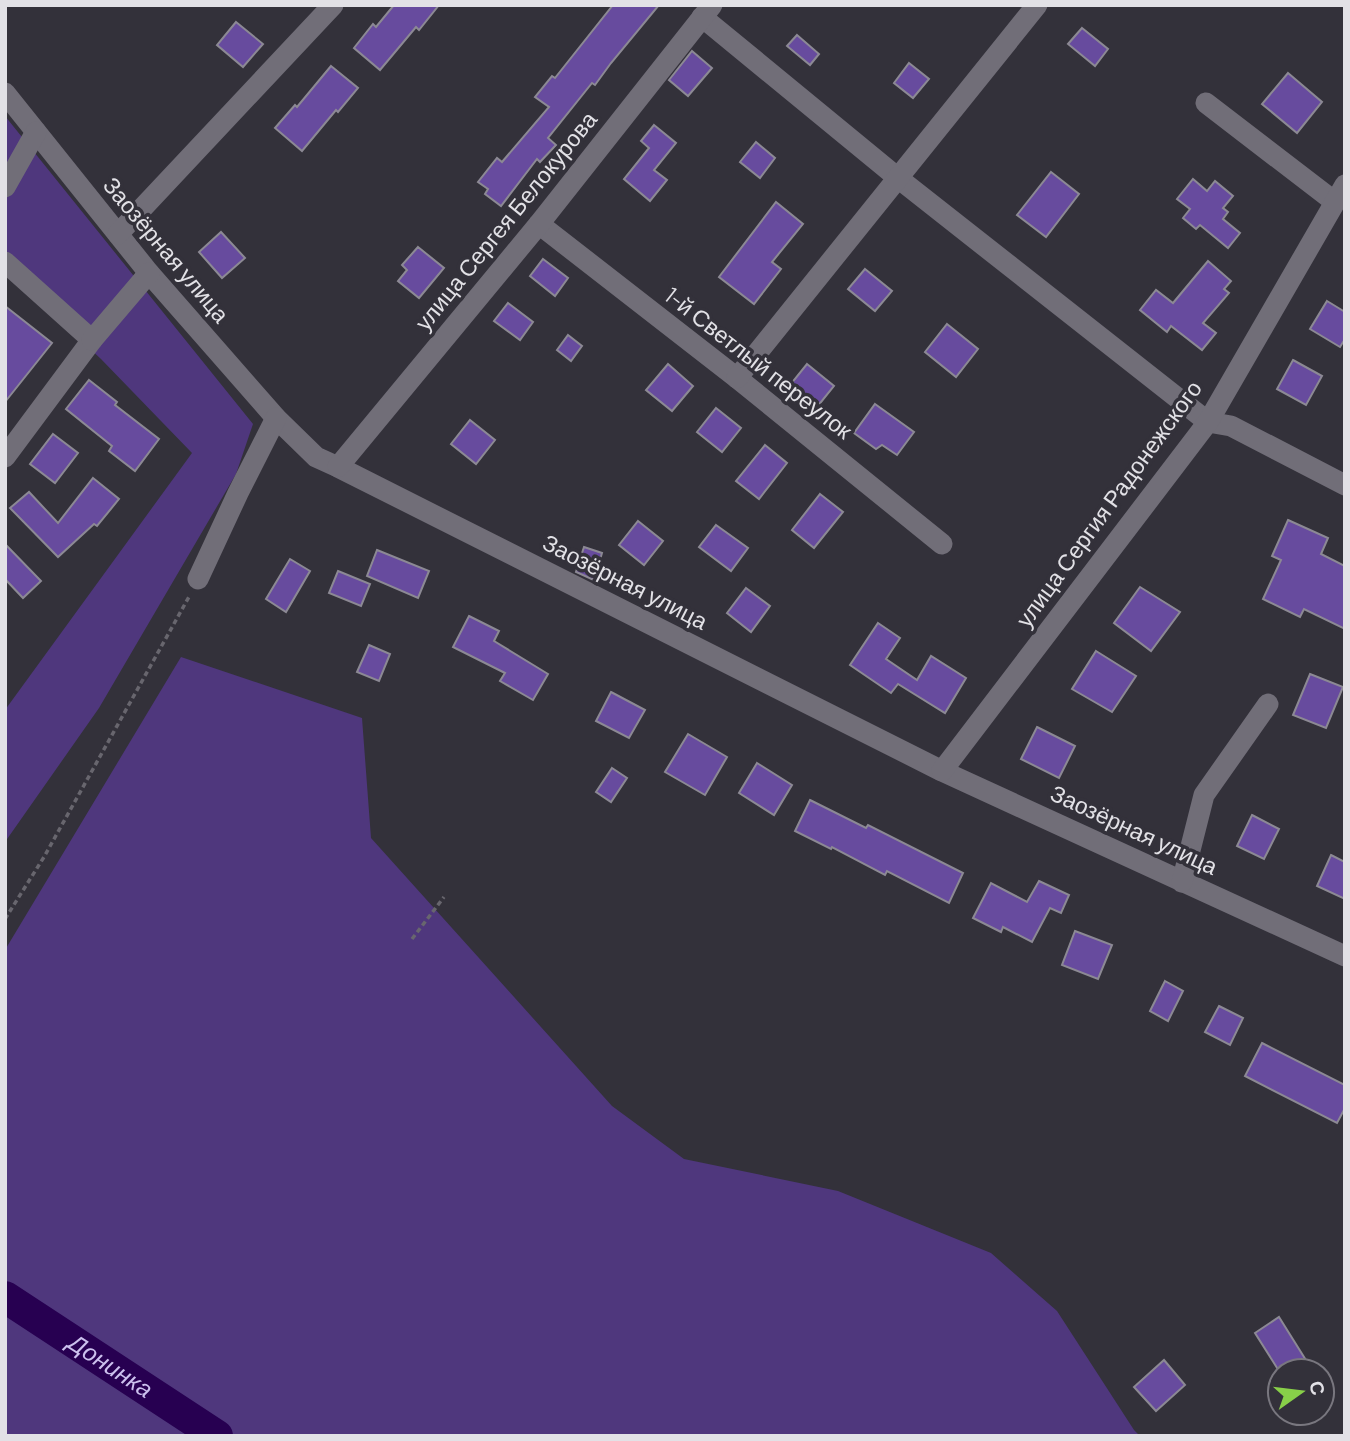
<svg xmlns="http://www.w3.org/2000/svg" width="1350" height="1441" font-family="Barlow,sans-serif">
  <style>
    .green { fill: #4f377d }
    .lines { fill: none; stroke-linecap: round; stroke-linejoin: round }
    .river { stroke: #270051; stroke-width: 32 }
    .building { fill: #674b9e; stroke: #8c8994; stroke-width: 2 }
    .path { stroke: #68666e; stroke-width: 3.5; stroke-dasharray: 5 3.5; stroke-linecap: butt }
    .minor { stroke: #716e78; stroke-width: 21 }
    .labels { text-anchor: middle; stroke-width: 7; stroke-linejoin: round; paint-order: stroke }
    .street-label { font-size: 23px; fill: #e2e1e6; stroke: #33313a }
    .water-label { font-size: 24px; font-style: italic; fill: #ccc1ee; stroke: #33313a }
  </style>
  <rect width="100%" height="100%" fill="#33313a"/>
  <g class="green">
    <polygon points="5,116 253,424 236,474 99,708 5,842 5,710 192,453 101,359 5,269"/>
    <polygon points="181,657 362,718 371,838 612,1106 684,1159 838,1191 991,1253 1057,1311 1134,1430 1140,1436 5,1436 5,950"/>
  </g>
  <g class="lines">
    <path class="river" id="s1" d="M5,1297L217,1436"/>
  </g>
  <g class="building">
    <polygon points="394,5 439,5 419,30 416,27 380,70 354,48 373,24 376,27"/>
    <polygon points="613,5 659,5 611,63 595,85 592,83 548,138 556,145 540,162 537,159 501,206 485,194 488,189 478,182 497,158 502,162 549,107 535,97 552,76 555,78"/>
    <polygon points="236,22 263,44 243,67 217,45"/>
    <polygon points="1082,28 1108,49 1095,66 1068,44"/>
    <polygon points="797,35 819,54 810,65 787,46"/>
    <polygon points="692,51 712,68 688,96 669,80"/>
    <polygon points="909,63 929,79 913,98 894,83"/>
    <polygon points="331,66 358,88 338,112 336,110 302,151 275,128 295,105 297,107"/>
    <polygon points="1288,73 1322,102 1297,133 1262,104"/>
    <polygon points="654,125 676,143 654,170 667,180 650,201 624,179 649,148 641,141"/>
    <polygon points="756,142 775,158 760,178 740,162"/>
    <polygon points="1051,172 1079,194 1046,237 1017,215"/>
    <polygon points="1193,179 1207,191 1215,181 1233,196 1223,208 1228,212 1223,219 1240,233 1228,248 1200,225 1196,229 1183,218 1190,209 1177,199"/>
    <polygon points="776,202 803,224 772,262 781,269 754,304 719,277"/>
    <polygon points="221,232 245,258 222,278 199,252"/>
    <polygon points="418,247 444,268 419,298 398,281 407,270 402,265"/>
    <polygon points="543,259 568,278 555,296 530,276"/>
    <polygon points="1208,261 1231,281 1224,289 1229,293 1203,323 1216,333 1202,350 1171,326 1167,332 1140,310 1156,290 1173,303"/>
    <polygon points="865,269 892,291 875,311 848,289"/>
    <polygon points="1327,301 1345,312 1345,339 1340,347 1310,329"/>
    <polygon points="508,303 533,322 520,340 494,321"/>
    <polygon points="5,306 52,343 5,402"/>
    <polygon points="947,324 978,349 956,377 925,352"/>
    <polygon points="568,335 582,346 571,361 557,350"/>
    <polygon points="1293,360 1322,376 1306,405 1277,389"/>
    <polygon points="668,364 693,386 672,411 646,390"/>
    <polygon points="807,364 834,386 817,407 790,385"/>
    <polygon points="89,380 117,402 115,405 159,439 135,471 109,451 112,446 66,409"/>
    <polygon points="875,404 914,432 897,455 882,445 876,449 854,433"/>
    <polygon points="716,408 741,428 722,452 697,432"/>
    <polygon points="470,420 495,440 476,464 451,444"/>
    <polygon points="53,434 78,453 55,483 30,464"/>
    <polygon points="765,445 787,463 759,499 736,481"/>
    <polygon points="93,478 119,499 97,526 94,524 58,557 10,508 29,492 58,523"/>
    <polygon points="820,494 843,512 814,548 792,530"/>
    <polygon points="1288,520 1328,538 1321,554 1345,566 1345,629 1304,609 1300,617 1263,599 1281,560 1272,556"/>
    <polygon points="638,521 663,541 644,565 619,545"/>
    <polygon points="716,525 748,548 731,571 699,547"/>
    <polygon points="5,544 41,581 23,598 5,579"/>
    <polygon points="584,547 602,553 594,580 576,572"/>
    <polygon points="377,550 429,571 418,598 367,576"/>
    <polygon points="290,559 310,571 286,612 266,599"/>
    <polygon points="338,571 370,584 361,606 329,593"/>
    <polygon points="1140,587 1180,612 1151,651 1114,623"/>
    <polygon points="746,588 770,606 751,632 727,613"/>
    <polygon points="469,616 499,631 494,641 548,674 533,700 500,681 505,673 453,647"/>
    <polygon points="878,623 900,638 886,659 917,680 931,656 966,678 945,713 898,684 891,693 850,665"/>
    <polygon points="369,645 390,654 379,681 357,672"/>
    <polygon points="1096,651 1136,676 1112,712 1072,689"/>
    <polygon points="1310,674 1343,687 1326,728 1293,715"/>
    <polygon points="611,692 645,710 629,738 596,721"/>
    <polygon points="1037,727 1075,746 1059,778 1021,759"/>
    <polygon points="688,734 727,757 705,795 665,772"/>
    <polygon points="757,763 792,785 774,815 739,793"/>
    <polygon points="612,768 627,778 611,802 596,792"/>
    <polygon points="810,800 866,828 868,825 963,873 949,903 887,871 885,875 832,847 831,849 795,831"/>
    <polygon points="1252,815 1279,829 1264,859 1237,846"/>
    <polygon points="1331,855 1345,862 1345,899 1317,886"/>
    <polygon points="1039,881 1069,895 1061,913 1050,908 1032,942 1003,927 1001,932 973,918 991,883 1027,902"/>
    <polygon points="1075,931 1112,945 1098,979 1062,965"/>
    <polygon points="1165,981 1183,991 1168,1021 1150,1011"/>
    <polygon points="1219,1006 1243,1018 1230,1045 1205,1032"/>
    <polygon points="1262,1043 1345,1085 1345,1108 1337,1123 1245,1076"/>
    <polygon points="1279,1317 1309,1365 1301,1371 1279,1371 1255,1333"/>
    <polygon points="1164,1360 1185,1385 1156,1411 1134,1387"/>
  </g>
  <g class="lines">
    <g class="path">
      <polyline points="5,919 44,857 190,595"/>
      <polyline points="412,939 444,897"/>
    </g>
    <g class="minor">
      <polyline points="702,17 898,178 1208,422 1231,426 1345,485"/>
      <polyline points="5,93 149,273 276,418 316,457 338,467 942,771 1345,956"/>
      <polyline points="1206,103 1335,202"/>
      <polyline points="5,187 36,132"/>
      <polyline points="539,224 737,378 942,544"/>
      <polyline points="118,234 333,5"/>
      <polyline points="5,262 92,340 5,457"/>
      <polyline points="92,340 149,273"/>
      <polyline points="737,378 1037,5"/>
      <polyline points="338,467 539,224 712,5"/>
      <polyline points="198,579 238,493 276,418"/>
      <polyline points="942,771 1208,422 1345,185"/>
      <polyline points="1182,882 1204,795 1268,704"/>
    </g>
  </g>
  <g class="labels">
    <g class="street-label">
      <text transform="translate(506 221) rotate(-51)" y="8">улица Сергея Белокурова</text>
      <text transform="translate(166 250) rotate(50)" y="8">Заозёрная улица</text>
      <text transform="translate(758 363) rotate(38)" y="8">1-й Светлый переулок</text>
      <text transform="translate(1109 504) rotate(-54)" y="8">улица Сергия Радонежского</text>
      <text transform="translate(625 582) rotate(27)" y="8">Заозёрная улица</text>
      <text transform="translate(1134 830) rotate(25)" y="8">Заозёрная улица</text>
    </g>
    <g class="water-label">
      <text dy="8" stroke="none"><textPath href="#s1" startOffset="126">Донинка</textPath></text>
    </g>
  </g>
  <rect width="1350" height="1441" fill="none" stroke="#e2e1e6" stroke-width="14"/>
  <g transform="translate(1301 1392) rotate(76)"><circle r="33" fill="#33313a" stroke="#79777f" stroke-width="2"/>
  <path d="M0-5L12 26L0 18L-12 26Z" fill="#88cf49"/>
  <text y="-10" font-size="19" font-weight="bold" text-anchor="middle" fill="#e2e1e6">С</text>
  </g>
</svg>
